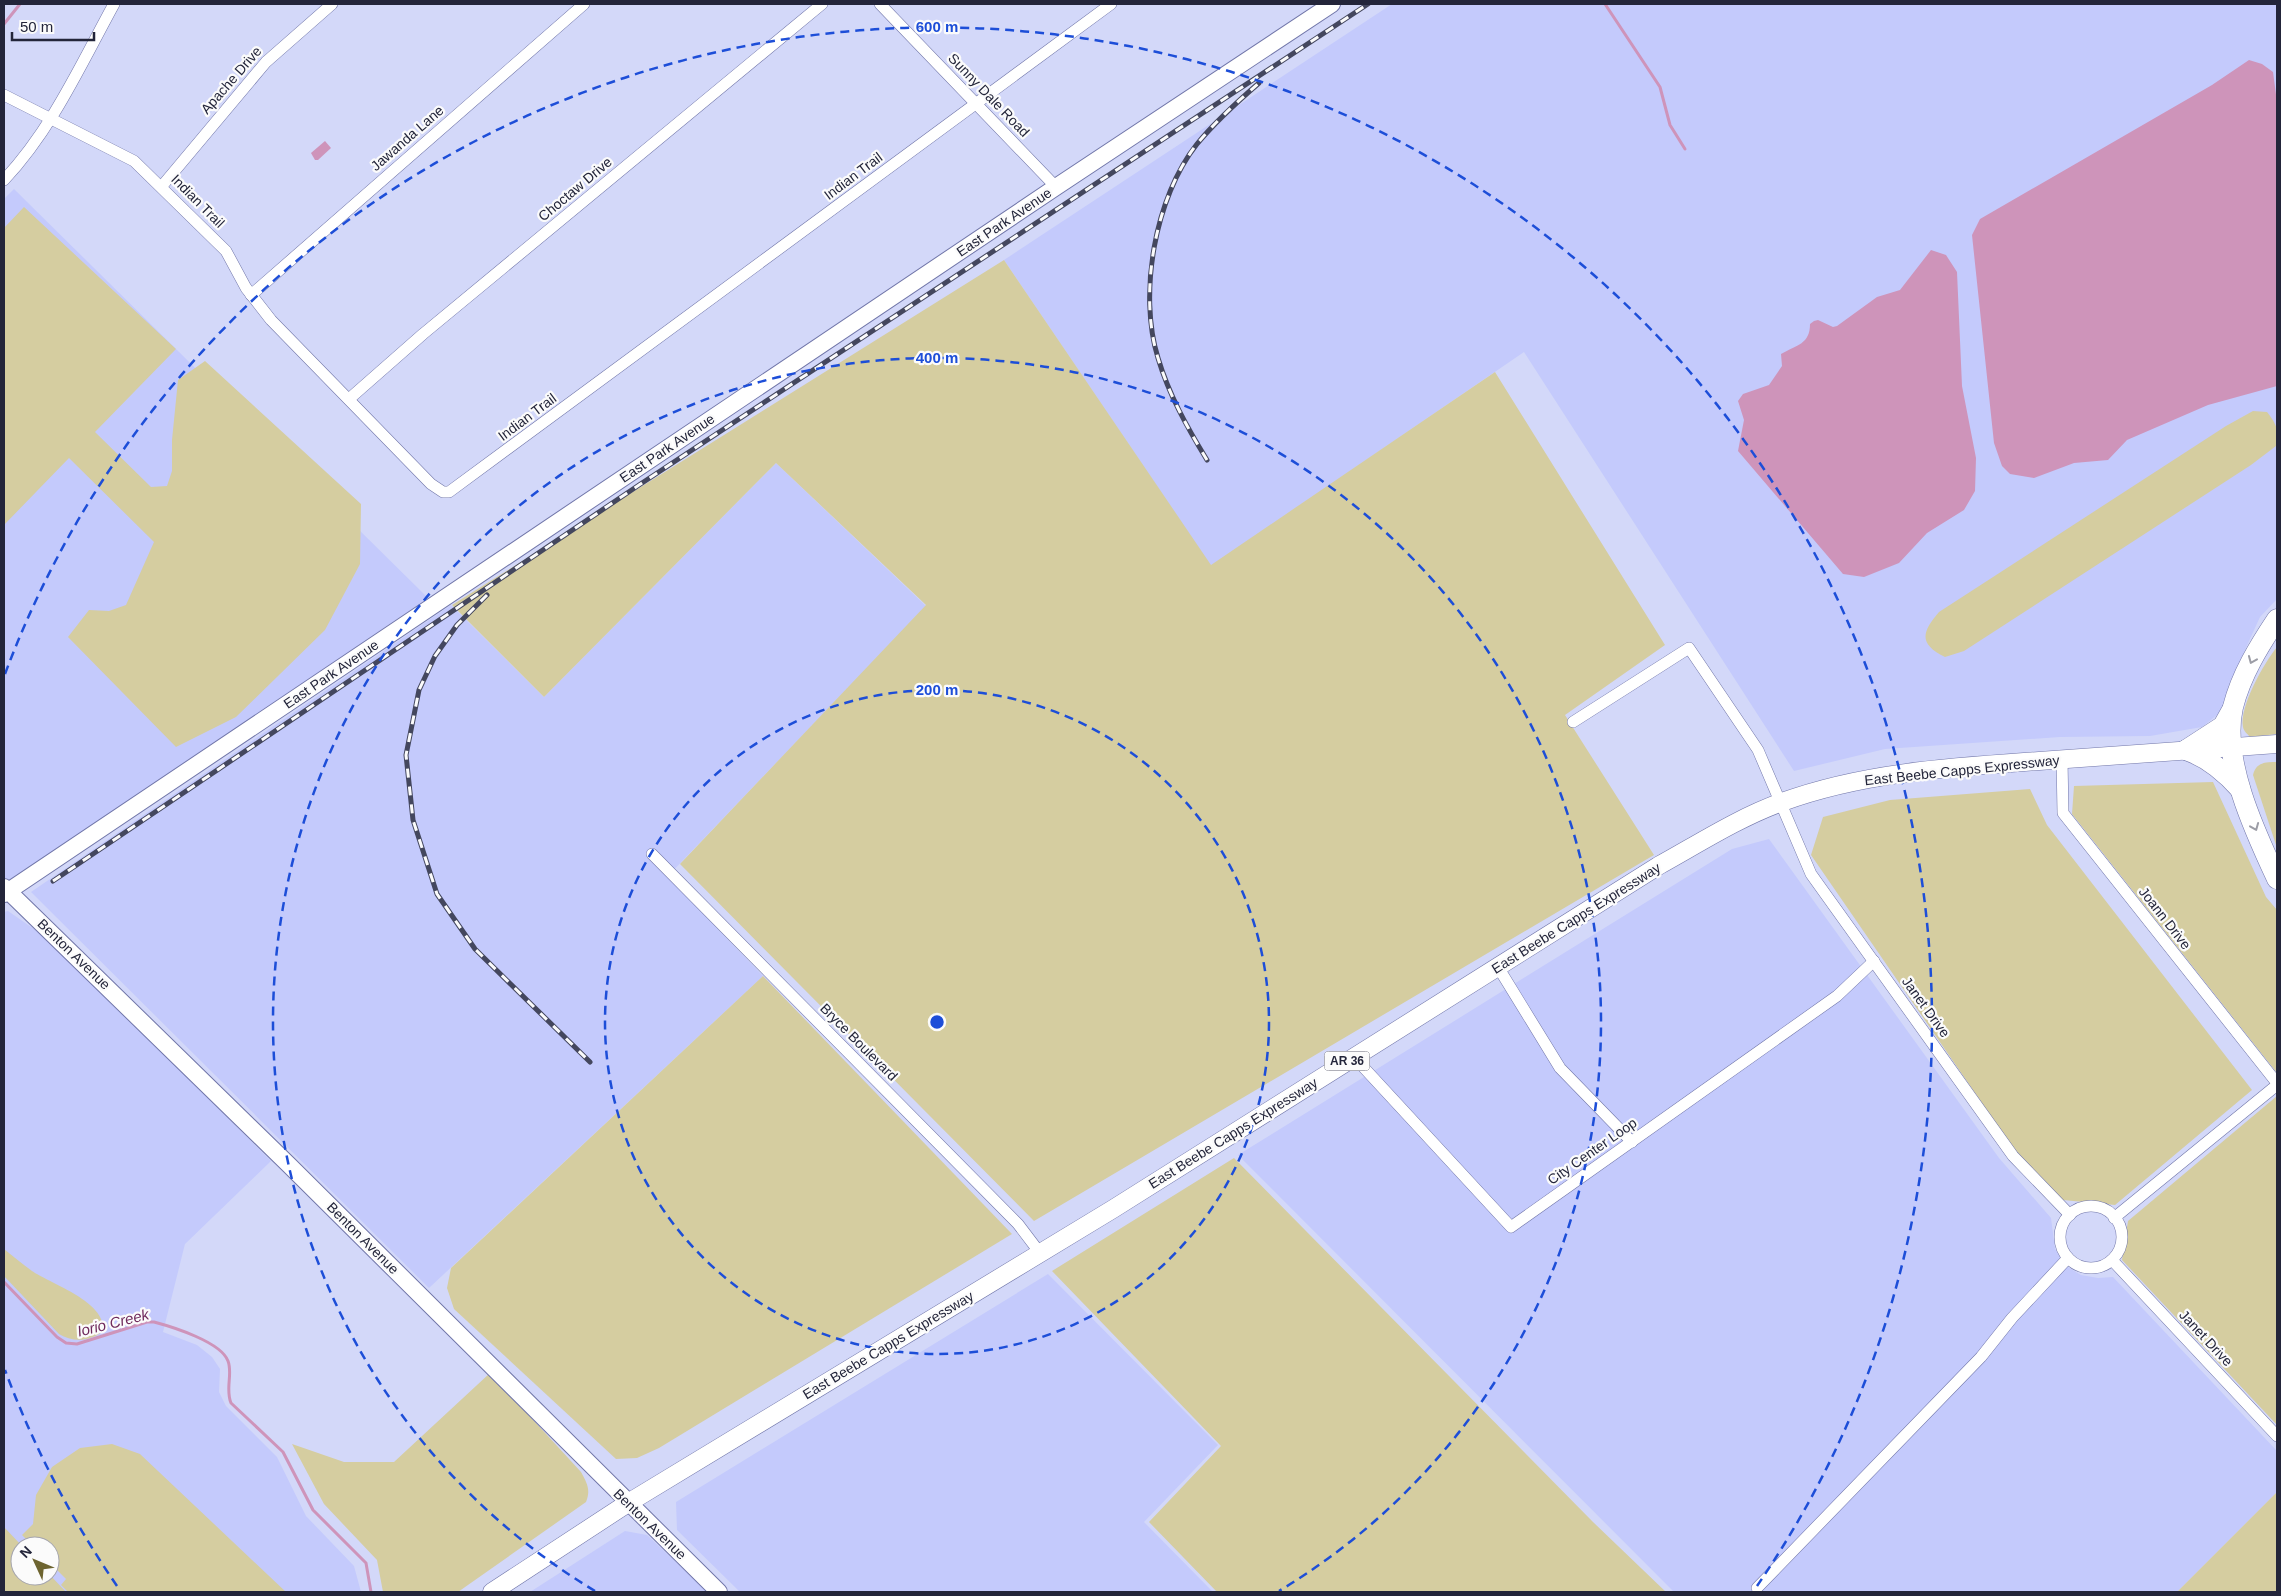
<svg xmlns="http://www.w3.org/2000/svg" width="2281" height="1596" font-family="Helvetica,sans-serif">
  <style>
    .built { fill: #c4cafc; fill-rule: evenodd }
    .green { fill: #d5cda0 }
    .water { fill: #ce94ba }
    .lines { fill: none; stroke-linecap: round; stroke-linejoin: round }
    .stream { stroke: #ce94ba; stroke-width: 3 }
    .street-casing { stroke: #7176a9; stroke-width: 12 }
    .secondary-casing { stroke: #7176a9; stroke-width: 18 }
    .primary-casing { stroke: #7176a9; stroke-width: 19 }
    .highway-casing { stroke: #7176a9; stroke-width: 21 }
    .street { stroke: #fff; stroke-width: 11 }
    .secondary { stroke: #fff; stroke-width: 16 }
    .primary { stroke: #fff; stroke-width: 18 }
    .highway { stroke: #fff; stroke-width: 20 }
    .rail-casing { stroke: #44475e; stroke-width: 5 }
    .rail { stroke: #fbfbfb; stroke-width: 3; stroke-dasharray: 9; stroke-linecap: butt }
    .oneway { stroke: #9c9da6 }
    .ring { fill: none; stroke: #1d4ed8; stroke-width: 2.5; stroke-dasharray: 9 6 }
    .labels { text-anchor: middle; stroke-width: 4.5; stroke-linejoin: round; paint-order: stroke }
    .shield { fill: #fbfbfb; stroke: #646574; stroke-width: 1 }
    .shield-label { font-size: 12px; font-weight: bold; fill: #23253a }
    .street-label { font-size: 14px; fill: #23253a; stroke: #fbfbfb }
    .water-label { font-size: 15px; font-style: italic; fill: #6f2a5c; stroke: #fbfbfb }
    .centre { fill: #1d4ed8; stroke: #fbfbfb; stroke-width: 2.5 }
    .ring-label { font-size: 15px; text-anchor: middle; font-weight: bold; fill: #1d4ed8; stroke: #fbfbfb; stroke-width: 4.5; stroke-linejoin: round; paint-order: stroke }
  </style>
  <rect width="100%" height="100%" fill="#d3d8f9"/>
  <g class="built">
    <polygon points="1392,4 2277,4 2277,599 2260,617 2229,685 2222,711 2202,727 2150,736 2060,737 1885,749 1794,771 1524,352 1211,566 1004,260"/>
    <polygon points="14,189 428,598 8,884 4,880 4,199"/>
    <polygon points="776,463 926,606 667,877 763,976 429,1288 31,892 451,605 544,697"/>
    <polygon points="1769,839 1999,1158 2051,1218 2055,1249 2066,1266 2081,1275 2098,1278 2113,1277 2277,1451 2277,1492 2177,1592 1674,1592 1238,1155 1732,849"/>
    <path d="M8,911L47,938L271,1161L185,1244L163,1332L197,1345L212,1357L220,1369L219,1392L226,1406L277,1457L306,1516L354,1566L361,1592H4V912ZM20,1546H50V1576H20Z"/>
    <polygon points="1048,1274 1218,1445 1144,1522 1213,1592 740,1592 677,1530 676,1502"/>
    <polygon points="625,1531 647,1535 708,1592 530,1592"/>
  </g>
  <g class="green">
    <polygon points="24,207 176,349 95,432 151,487 167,486 172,471 172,440 178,380 205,361 361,504 360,564 325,630 236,717 176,747 68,637 89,610 109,611 126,605 154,542 69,458 4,525 4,228"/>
    <polygon points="1004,260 1211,565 1495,372 1665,645 1565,715 1654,855 1034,1221 680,864 926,605 776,463 544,697 452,605"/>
    <path d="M2253,411L2267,412C2276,423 2280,432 2276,446L2251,465L1964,651L1945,657C1917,643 1923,631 1939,612L2226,426Z"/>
    <path d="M2277,647V734L2250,737C2247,733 2244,732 2243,727C2239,707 2264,663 2277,647Z"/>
    <path d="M2277,762V848L2253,775C2256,762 2266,762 2277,762Z"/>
    <polygon points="2213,782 2266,897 2277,910 2277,1073 2072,814 2074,786"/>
    <polygon points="2030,789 2047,825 2252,1090 2115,1205 2063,1200 2015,1151 1811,855 1823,817 1890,800"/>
    <polygon points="763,976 1012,1234 659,1448 637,1458 616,1459 454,1309 447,1288 451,1268"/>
    <polygon points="2277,1096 2277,1425 2122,1260 2128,1221"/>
    <polygon points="1234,1158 1593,1522 1666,1592 1217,1592 1149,1522 1221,1446 1052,1271"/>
    <path d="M4,1249C13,1256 22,1264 32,1271C49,1283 110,1303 102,1332C88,1342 72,1342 59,1334L4,1276Z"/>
    <path d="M490,1373L581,1472C587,1483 591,1490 586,1502L458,1592H383L377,1560L324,1504L292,1444L344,1462H394Z"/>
    <polygon points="112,1444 140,1454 286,1592 68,1592 61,1585 66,1579 50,1563 50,1546 33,1546 22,1535 33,1524 36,1495 52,1467 80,1448"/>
    <polygon points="2277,1492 2277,1592 2177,1592"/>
    <polygon points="4,1527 22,1546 20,1546 20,1576 50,1575 66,1592 4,1592"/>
  </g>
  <g class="water">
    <polygon points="2249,60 2262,64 2273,72 2277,102 2277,386 2208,405 2127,440 2108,460 2074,463 2034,478 2010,474 2002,466 1994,443 1972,235 1980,219 2212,85"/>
    <polygon points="325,141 331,148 318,160 315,160 311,153"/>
    <path d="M1931,250L1946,255L1957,272L1962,386L1976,458L1975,491L1964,510L1927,533L1899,563L1864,577L1843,574L1738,451L1744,420L1738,401L1743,394L1769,385L1782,366L1781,354C1797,345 1810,344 1810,324L1814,321L1818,320L1833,327L1837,326L1877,297L1900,290Z"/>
  </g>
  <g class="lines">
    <g class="stream">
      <polyline points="1605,4 1660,87 1670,125 1685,149"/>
      <polyline points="4,24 20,4"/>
      <path d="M4,1282L57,1337L66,1343L77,1344L147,1322H154C173,1327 221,1342 228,1361C233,1374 225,1389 231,1403L283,1452L313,1510L366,1563L371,1592"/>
    </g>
    <defs>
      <g id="street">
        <polyline points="880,4 1056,187"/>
        <polyline points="4,95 134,161 226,251 246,288 271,320 431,484 443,492 449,492 1111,4"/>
        <path d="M4,180C52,129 81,64 114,4"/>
        <polyline points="162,186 266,62 332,4"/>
        <polyline points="251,295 584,4"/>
        <polyline points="349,399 423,334 822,4"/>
        <polyline points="1573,722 1689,648 1758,750 1811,874 2013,1156 2070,1215"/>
        <polyline points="2062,759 2063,813 2277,1083"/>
        <polyline points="652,854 1018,1224 1040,1253"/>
        <polyline points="1498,967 1560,1068 1632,1142"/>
        <polyline points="1354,1057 1511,1227 1837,996 1874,961"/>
        <circle cx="2091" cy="1237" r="31"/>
        <polyline points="2114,1218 2277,1085"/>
        <polyline points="2112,1260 2277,1436"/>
        <polyline points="1757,1588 1981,1357 2012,1318 2068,1258"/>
      </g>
      <g id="secondary">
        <polyline points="4,887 289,1165 719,1592"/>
        <polyline points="4,894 1056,187 1332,4"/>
      </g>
      <path id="primary" d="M492,1592L628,1503L1113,1209L1658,866C1698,844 1738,818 1782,802C1864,772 1953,767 2039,761C2119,755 2198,749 2277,744"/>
      <g id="highway">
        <path d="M2277,619C2259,646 2241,675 2233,707C2221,760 2255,832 2277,879"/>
        <path d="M2186,750C2209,758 2225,772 2240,789"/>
        <polyline points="2186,750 2223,726 2232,710"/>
      </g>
    </defs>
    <use href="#street" class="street-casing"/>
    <use href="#secondary" class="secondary-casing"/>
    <use href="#primary" class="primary-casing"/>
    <use href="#highway" class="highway-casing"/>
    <use href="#street" class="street"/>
    <use href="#secondary" class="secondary"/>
    <use href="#primary" class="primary"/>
    <use href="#highway" class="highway"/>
    <defs>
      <g id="rail">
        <path d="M1207,460C1187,427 1169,395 1158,358C1138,294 1155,197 1197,144C1215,122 1237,102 1259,83"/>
        <polyline points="487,595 457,625 435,656 419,690 406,755 413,820 437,894 475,949 590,1062"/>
        <polyline points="53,881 639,485 1368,4"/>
      </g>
    </defs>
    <use href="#rail" class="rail-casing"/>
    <use href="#rail" class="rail"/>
  </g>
  <defs><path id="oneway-chevron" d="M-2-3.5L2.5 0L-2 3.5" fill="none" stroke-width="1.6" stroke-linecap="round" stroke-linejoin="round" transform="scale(1.25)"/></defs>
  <g class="oneway">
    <use href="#oneway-chevron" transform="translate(2252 660) rotate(113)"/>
    <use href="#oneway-chevron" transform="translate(2255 827) rotate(68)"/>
  </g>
  <g class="ring">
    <circle cx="937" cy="1022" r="332"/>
    <path d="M595 1591A664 664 0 1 1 1279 1591"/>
    <path d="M117 1586A995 995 0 0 1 5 1370M5 674A995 995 0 1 1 1757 1586"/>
  </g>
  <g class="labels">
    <rect class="shield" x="1324.5" y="1051.5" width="45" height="19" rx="4"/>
    <g class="shield-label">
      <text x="1347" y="1065">AR 36</text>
    </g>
    <g class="street-label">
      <text transform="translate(231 80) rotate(-49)" y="5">Apache Drive</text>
      <text transform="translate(989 95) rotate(46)" y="5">Sunny Dale Road</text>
      <text transform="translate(407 138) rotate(-41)" y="5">Jawanda Lane</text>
      <text transform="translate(853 176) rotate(-37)" y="5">Indian Trail</text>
      <text transform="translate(575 189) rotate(-40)" y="5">Choctaw Drive</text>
      <text transform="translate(198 201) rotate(45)" y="5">Indian Trail</text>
      <text transform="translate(1004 222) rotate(-34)" y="5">East Park Avenue</text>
      <text transform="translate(527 417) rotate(-37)" y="5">Indian Trail</text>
      <text transform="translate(667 448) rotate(-34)" y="5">East Park Avenue</text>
      <text transform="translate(331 674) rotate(-34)" y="5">East Park Avenue</text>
      <text transform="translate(1962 770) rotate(-6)" y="5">East Beebe Capps Expressway</text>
      <text transform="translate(1576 918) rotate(-32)" y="5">East Beebe Capps Expressway</text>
      <text transform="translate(2165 918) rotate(52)" y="5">Joann Drive</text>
      <text transform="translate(74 954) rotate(44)" y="5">Benton Avenue</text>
      <text transform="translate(1926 1007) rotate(54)" y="5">Janet Drive</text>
      <text transform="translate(859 1042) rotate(45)" y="5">Bryce Boulevard</text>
      <text transform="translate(1233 1133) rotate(-32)" y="5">East Beebe Capps Expressway</text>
      <text transform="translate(1592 1151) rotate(-35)" y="5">City Center Loop</text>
      <text transform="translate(363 1238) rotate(45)" y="5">Benton Avenue</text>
      <text transform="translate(2206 1338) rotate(47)" y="5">Janet Drive</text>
      <text transform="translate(888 1345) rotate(-31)" y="5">East Beebe Capps Expressway</text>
      <text transform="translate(650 1524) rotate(44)" y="5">Benton Avenue</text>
    </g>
    <g class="water-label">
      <text transform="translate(113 1323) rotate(-14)" y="5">Iorio Creek</text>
    </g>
  </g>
  <circle cx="937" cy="1022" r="8" class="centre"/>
  <g class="ring-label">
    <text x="937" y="32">600 m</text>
    <text x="937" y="363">400 m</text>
    <text x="937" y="695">200 m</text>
  </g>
  <rect width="2281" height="1596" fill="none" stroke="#23253a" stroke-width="10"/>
  <g transform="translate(35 1561) rotate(314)"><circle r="24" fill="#fbfbfb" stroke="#a5a5ae"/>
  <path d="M0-4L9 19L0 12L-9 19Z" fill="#6d6430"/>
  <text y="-8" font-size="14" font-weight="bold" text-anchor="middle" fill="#23253a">N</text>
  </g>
  <path d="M12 32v8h82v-8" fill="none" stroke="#23253a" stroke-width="2.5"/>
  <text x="20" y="32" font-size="15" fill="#23253a" stroke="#fbfbfb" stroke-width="4" paint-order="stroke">50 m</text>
</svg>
